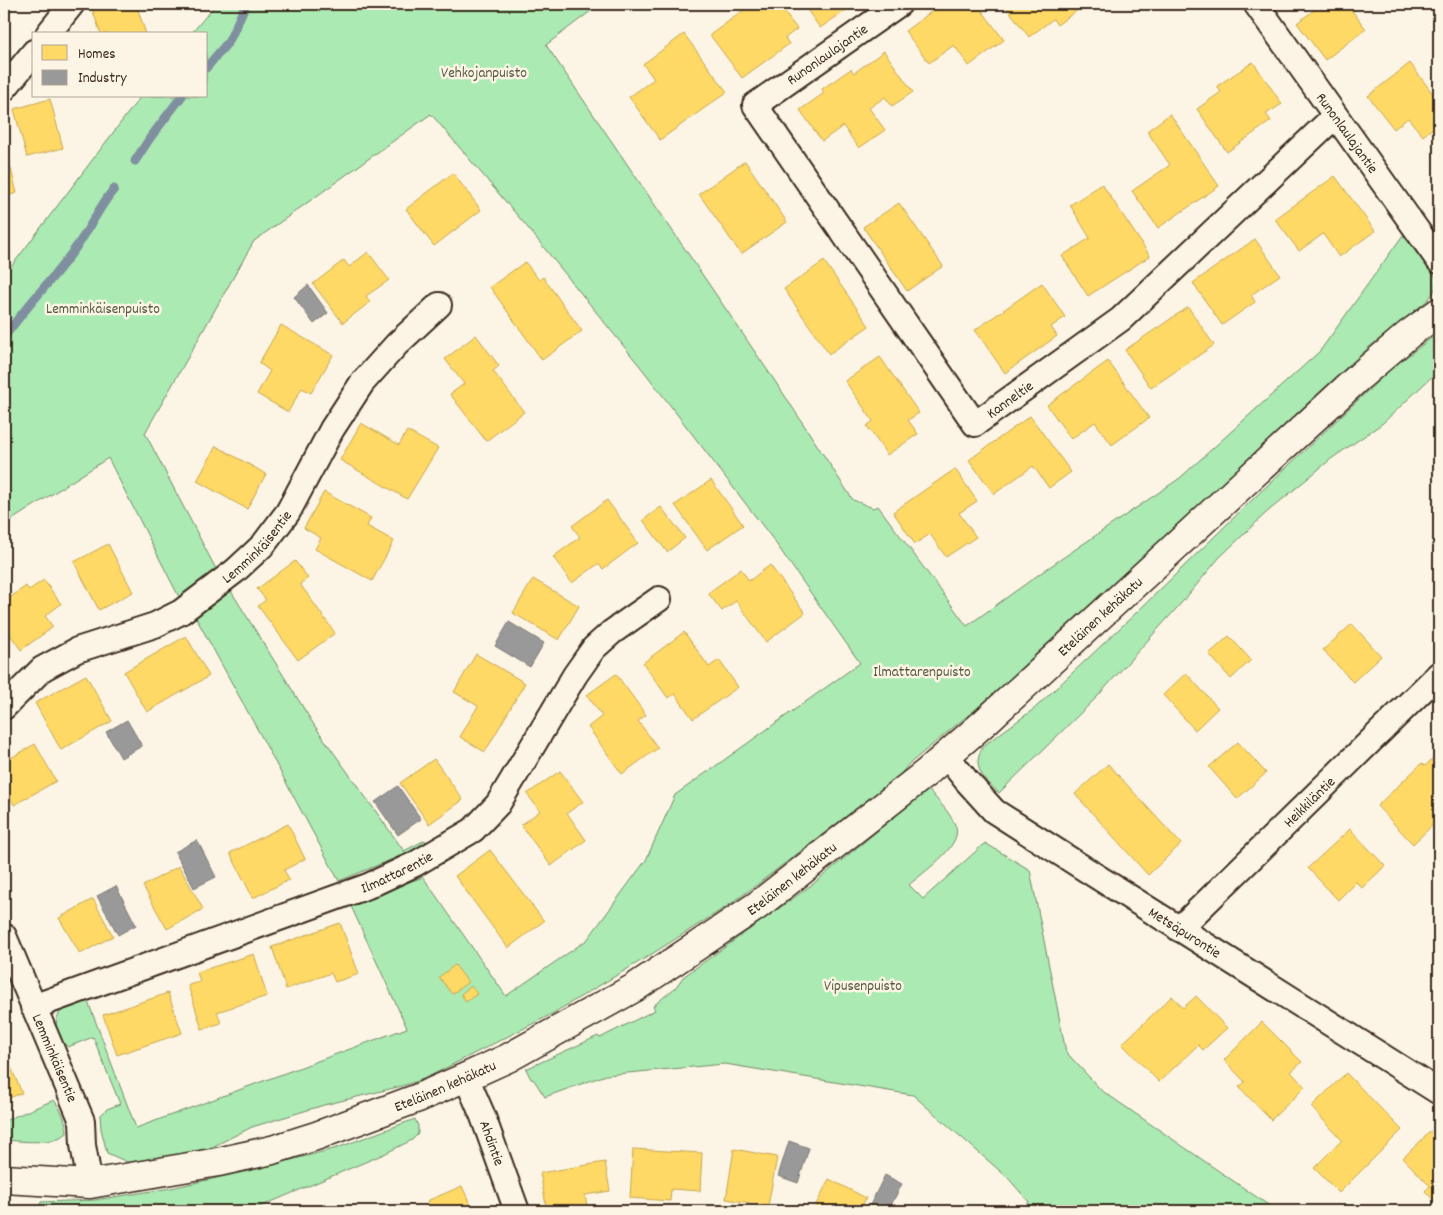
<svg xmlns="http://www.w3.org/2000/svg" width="1443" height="1215" font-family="Dekko,sans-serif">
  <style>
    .green { fill: #abeab2; stroke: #738a68 }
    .homes { fill: #ffd966; stroke: #c4a450 }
    .industry { fill: #999; stroke: #7d7874 }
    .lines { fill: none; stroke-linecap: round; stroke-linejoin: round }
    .stream { stroke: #808fa0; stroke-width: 9 }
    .street-casing { stroke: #3b2a1e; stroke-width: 28 }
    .secondary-casing { stroke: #3b2a1e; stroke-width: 31 }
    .street { stroke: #fcf5e5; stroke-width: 24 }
    .secondary { stroke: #fcf5e5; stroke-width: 28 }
    .labels { text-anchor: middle; stroke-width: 5; stroke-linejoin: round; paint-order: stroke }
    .street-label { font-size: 15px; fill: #3b2a1e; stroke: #fcf5e5 }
    .park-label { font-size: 15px; fill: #575a43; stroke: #fcf5e5 }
  </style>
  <rect width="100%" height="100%" fill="#fcf5e5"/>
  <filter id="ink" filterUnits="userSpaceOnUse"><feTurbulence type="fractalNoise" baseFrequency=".02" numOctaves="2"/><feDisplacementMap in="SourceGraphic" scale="10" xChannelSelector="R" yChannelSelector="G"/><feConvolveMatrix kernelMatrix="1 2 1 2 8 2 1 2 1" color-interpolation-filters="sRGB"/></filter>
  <g filter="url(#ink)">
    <g class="green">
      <path d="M216,4H600L546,45L785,396L853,500L873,508L878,506L967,626L1045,570L1180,478L1320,351L1403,235L1437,279L1435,290L1428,300L1368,348L1311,400L1236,470L1170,537L1087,613L1000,689L909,764L900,775L750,890L726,907L644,959L550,1015L424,1079L402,1086L324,1105L252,1127L210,1148L156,1160L127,1162L107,1153L101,1129L100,1116L107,1109L120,1104L93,1037L68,1047C54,1038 51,1015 67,1006C73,1003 80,1001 87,999L136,1128L407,1028L350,904L423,877L506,996L587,940L646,860L675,795L860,663L772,538L643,370L528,228L431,114L254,241L145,433L217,571L179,597L108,458L4,525V276L141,96H206V34H191Z"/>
      <path d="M1439,332V370L1383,423L1331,459L1266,513L1219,558L1184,600L1097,697L999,793C983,778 971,768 983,746L1034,709L1137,612L1254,498L1392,368Z"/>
      <polygon points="231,591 314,725 404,851 425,840 427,845 339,881 261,736 195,616"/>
      <path d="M928,789C937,800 951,813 956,827C962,847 922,873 909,885L923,899L985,843L1030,870L1066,1052L1101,1090L1277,1211H1021L1029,1202L1008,1178L913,1095L725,1064L606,1075L545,1097L534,1080L531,1079L526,1069L598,1036L600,1038L655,1010L653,1006L676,987L683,977L813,884Z"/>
      <path d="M54,1100C62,1111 66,1120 67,1133C51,1146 23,1141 4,1140V1121Z"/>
      <polygon points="415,1119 418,1126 418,1134 412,1140 384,1154 250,1211 39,1211 41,1202 95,1200 171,1188 253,1170 337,1148"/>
    </g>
    <g class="homes">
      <polygon points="108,4 136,4 146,34 101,34 92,9"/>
      <polygon points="752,4 778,4 797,29 785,38 789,44 742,78 710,35"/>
      <polygon points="803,4 855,4 820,28"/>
      <polygon points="942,4 977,4 1004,40 969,66 954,45 929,63 905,31"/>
      <polygon points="1004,4 1086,4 1057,25 1053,19 1029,37"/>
      <polygon points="1322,4 1347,4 1366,29 1325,60 1297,23"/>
      <polygon points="684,34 727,92 660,140 629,97 654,79 643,64"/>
      <polygon points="884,51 913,92 892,106 885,97 869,108 885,130 859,148 843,126 822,141 800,110 824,93 822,89 851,69 854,73"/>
      <polygon points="1253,62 1282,104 1266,114 1271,121 1227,152 1197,109 1221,92 1217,86"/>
      <polygon points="1410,63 1439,102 1439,123 1423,136 1408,118 1394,129 1368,96"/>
      <polygon points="50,99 63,148 27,157 14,109"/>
      <polygon points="1170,114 1219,186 1158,228 1132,191 1170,165 1147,131"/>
      <polygon points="4,141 17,193 4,197"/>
      <polygon points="745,161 787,222 741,254 699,194"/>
      <polygon points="453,173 481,210 434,246 406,209"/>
      <polygon points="1335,176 1375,231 1339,257 1323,234 1299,251 1275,219"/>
      <polygon points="1102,184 1150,256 1088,296 1062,256 1090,238 1070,205"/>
      <polygon points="899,203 943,266 907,291 863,227"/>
      <polygon points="1255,239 1280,275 1251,295 1255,302 1222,325 1193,283"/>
      <polygon points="368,252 389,280 366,296 370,302 343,323 313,284 344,260 349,267"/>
      <polygon points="824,261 869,326 829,354 784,289"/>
      <polygon points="525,262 539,280 543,277 582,331 542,360 490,287"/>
      <polygon points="1042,283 1065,317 1051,327 1057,336 1005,373 975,330"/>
      <polygon points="1188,307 1214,345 1151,388 1125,350"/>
      <polygon points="281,325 333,355 311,393 302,388 288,412 257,394 270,371 259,363"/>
      <polygon points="476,335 499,366 493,371 524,412 486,441 450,394 464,384 445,359"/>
      <polygon points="880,357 919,413 908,420 918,434 887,455 867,426 873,421 845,381"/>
      <polygon points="1108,361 1149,418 1112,445 1095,422 1071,439 1047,405"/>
      <polygon points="1030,416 1071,472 1049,488 1033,466 994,494 969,460"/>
      <polygon points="361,423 399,445 407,431 438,448 407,499 340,460"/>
      <polygon points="216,446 266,474 247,509 197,481"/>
      <polygon points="955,469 977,501 959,513 976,537 946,557 930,534 915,544 893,512"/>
      <polygon points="711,480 743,525 707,550 675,505"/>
      <polygon points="324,492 371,518 367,526 394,541 372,581 315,549 321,538 304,528"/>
      <polygon points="607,500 638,543 603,569 598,564 572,583 553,557 580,537 572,526"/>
      <polygon points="661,507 685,538 667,552 643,520"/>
      <polygon points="108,544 133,592 99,610 74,562"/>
      <polygon points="295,561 308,578 300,584 335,633 298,660 258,606 266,600 257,589"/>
      <polygon points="770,565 805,613 766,642 736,601 722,611 708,593 741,569 749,581"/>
      <polygon points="533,579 579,606 559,640 513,613"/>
      <polygon points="44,580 61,604 45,616 53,627 21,650 4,626 4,602 26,586 29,590"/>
      <polygon points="1352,624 1381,656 1353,682 1323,650"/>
      <polygon points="684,632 709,667 719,660 738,687 693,719 675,694 668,698 643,663"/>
      <polygon points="186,636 209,676 147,712 124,672"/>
      <polygon points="1229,636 1251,660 1231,679 1209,654"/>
      <polygon points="476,654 525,683 485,752 460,737 478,706 454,692"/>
      <polygon points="1186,673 1218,708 1195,730 1163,695"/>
      <polygon points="616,674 646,715 638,721 658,748 622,774 588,727 602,716 587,695"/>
      <polygon points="86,675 112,721 61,750 35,703"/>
      <polygon points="1238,742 1266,773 1237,799 1209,767"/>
      <polygon points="35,744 56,781 14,805 4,787 4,762"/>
      <polygon points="1439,753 1439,819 1413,844 1377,806 1422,763 1425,766"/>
      <polygon points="434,759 463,800 429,824 400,783"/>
      <polygon points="1108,764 1181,844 1148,875 1075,794"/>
      <polygon points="560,771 583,802 567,813 586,840 551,866 521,825 540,811 527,794"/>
      <polygon points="288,824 305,859 284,870 289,880 253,898 230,853"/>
      <polygon points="1350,829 1385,866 1362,888 1356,882 1338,900 1308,868"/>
      <polygon points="490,850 544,921 508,948 455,876"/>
      <polygon points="179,866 203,909 167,929 143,886"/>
      <polygon points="93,899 113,936 80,954 59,918"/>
      <polygon points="340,923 359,974 335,982 331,973 286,989 272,947"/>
      <polygon points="254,954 267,996 217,1012 221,1023 202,1029 188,985 200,982 197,972"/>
      <polygon points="455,965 468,982 452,994 439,977"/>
      <polygon points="471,986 477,994 466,1002 461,994"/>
      <polygon points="168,993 182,1033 117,1055 103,1015"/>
      <polygon points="1172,996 1183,1008 1196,996 1227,1028 1203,1050 1198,1045 1159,1082 1122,1044"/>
      <polygon points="1262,1022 1302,1062 1291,1072 1305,1087 1271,1120 1239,1087 1245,1082 1224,1060"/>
      <polygon points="4,1051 22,1093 4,1100"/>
      <polygon points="1346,1073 1402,1130 1339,1193 1314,1168 1342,1140 1311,1107"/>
      <polygon points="1434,1128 1439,1134 1439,1206 1425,1191 1430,1186 1403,1158"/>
      <polygon points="633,1149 702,1153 700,1191 671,1189 670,1201 630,1198"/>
      <polygon points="734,1149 777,1157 768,1206 726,1199"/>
      <polygon points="605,1162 610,1191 585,1195 588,1211 547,1211 540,1173"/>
      <polygon points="829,1179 866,1198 859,1211 813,1211"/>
      <polygon points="462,1186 473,1211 431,1211 427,1201"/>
    </g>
    <g class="industry">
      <polygon points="308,285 328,313 314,324 294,297"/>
      <polygon points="509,622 544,643 530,667 495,646"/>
      <polygon points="127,720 142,746 121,758 106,732"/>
      <polygon points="398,786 421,819 398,835 375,802"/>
      <polygon points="197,840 216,877 194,888 175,852"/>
      <polygon points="116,886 136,925 118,935 97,896"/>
      <polygon points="789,1141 809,1148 798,1183 778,1176"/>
      <polygon points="885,1175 902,1184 888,1211 867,1211"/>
    </g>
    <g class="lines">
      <g class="stream">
        <polyline points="206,68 229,41 246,4"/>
        <polyline points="135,161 150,138 182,96"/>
        <path d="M4,337C26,307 52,280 74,250C89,231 98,208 114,189"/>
      </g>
      <defs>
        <g id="street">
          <path id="s1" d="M899,4L755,105L975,424L1121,319L1335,116"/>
          <path id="s2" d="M1256,4L1439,261"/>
          <polyline points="48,34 72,4"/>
          <polyline points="4,89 34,52"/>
          <path id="s3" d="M4,707L42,669L77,650L155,625L181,612L235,571L263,545L288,512L332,429L362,383L397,344L439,305"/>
          <path id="s4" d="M946,755L966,780L994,811L1096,876L1439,1092"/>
          <path id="s5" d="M1179,929L1439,674"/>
          <path id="s6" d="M4,936L82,1121L83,1145L90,1184"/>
          <path id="s7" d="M33,1007L368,886L415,864L473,830L498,804L575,675L594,648L612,632L659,599"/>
          <path id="s8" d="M466,1077L482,1114L517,1211"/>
        </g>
        <g id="secondary">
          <path id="s9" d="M4,1179L90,1184L218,1162L272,1150L316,1136L418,1098L466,1077L508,1058L634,988L758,905L926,773L985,722L1360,376L1409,334L1439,312"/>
        </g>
      </defs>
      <use href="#street" class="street-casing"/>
      <use href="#secondary" class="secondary-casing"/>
      <use href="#street" class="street"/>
      <use href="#secondary" class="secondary"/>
    </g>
  </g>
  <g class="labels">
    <g class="street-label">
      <text transform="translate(827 54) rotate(-35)" y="5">Runonlaulajantie</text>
      <text dy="5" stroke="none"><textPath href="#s2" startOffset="158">Runonlaulajantie</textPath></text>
      <text dy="5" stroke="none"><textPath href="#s1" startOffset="606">Kanneltie</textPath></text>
      <text dy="5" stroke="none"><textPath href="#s3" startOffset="305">Lemminkäisentie</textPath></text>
      <text dy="5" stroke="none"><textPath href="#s9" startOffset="1266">Eteläinen kehäkatu</textPath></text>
      <text dy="5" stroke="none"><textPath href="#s5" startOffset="182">Heikkiläntie</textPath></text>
      <text dy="5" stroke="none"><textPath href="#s7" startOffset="388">Ilmattarentie</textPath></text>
      <text dy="5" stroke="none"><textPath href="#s9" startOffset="861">Eteläinen kehäkatu</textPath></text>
      <text dy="5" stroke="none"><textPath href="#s4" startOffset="300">Metsäpurontie</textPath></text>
      <text dy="5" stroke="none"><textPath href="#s6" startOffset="132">Lemminkäisentie</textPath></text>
      <text dy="5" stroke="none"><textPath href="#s9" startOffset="456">Eteläinen kehäkatu</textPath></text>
      <text dy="5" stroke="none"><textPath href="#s8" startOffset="71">Ahdintie</textPath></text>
    </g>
    <g class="park-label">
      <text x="484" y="77">Vehkojanpuisto</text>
      <text x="103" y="313">Lemminkäisenpuisto</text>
      <text x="922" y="676">Ilmattarenpuisto</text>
      <text x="863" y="990">Vipusenpuisto</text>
    </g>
  </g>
  <rect width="1443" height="1215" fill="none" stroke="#fcf5e5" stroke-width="20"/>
  <rect x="10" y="10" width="1423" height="1195" fill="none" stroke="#3b2a1e" stroke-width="2" filter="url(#ink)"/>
  <rect x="32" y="32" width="175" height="65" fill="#fcf5e5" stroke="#afa495"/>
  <rect x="42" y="45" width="25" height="15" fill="#ffd966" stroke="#afa495"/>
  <text x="78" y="58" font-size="15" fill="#3b2a1e">Homes</text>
  <rect x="42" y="70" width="25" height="15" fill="#999999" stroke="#afa495"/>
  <text x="78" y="82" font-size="15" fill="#3b2a1e">Industry</text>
</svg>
